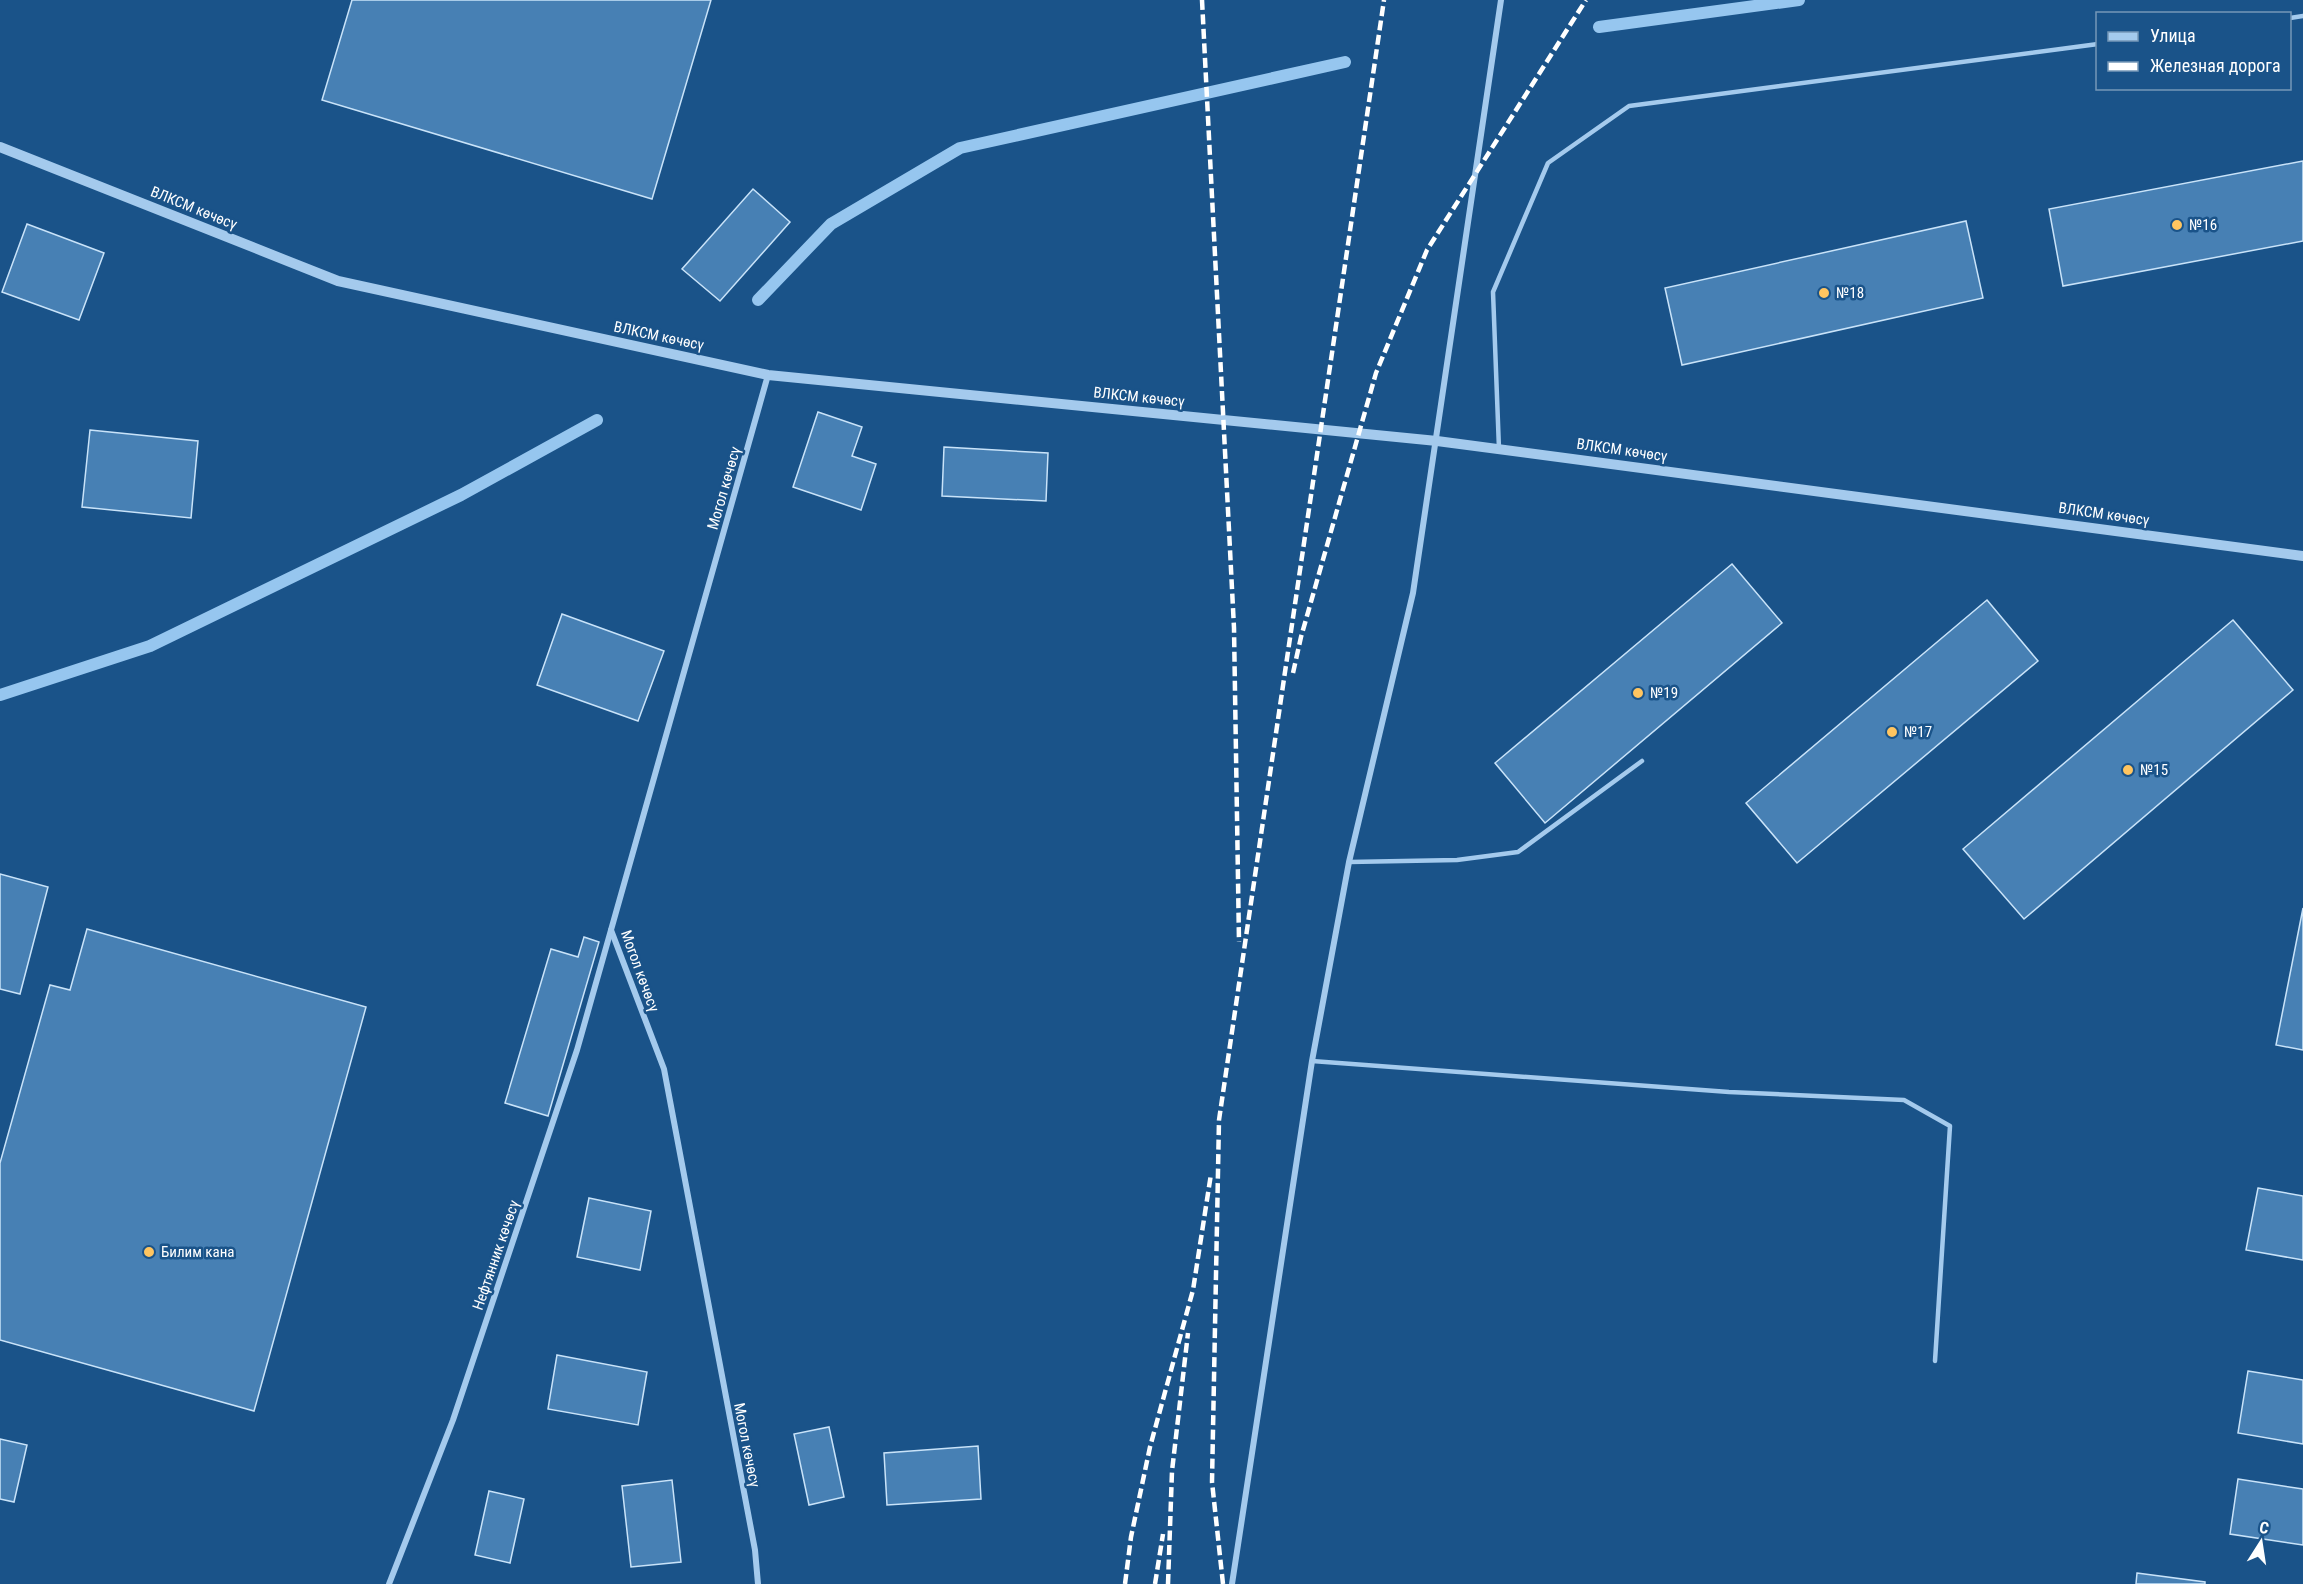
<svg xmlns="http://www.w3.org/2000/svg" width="2303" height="1584" font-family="'Roboto Condensed',sans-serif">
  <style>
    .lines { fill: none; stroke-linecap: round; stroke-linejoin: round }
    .stream { stroke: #96c6ef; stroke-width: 12 }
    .building { fill: #4780b4; stroke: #c9e3f9; stroke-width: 1.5 }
    .service { stroke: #a4caed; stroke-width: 4.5 }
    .minor { stroke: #a4caed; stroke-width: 6 }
    .tertiary { stroke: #a4caed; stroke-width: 10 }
    .rail { stroke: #fff; stroke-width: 4.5; stroke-dasharray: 10 4.5; stroke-linecap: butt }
    .poi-dot { fill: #ffc560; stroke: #1a5389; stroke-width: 2 }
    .labels { text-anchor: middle; stroke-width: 5; stroke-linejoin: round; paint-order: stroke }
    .street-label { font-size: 15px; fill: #fff; stroke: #1a5389 }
    .poi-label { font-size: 15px; fill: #fff; stroke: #1a5389; text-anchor: start }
  </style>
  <rect width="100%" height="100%" fill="#1a5389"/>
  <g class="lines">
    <g class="stream">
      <polyline points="1599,27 1799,0"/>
      <polyline points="758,300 831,224 960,148 1345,62"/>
      <polyline points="0,695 150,646 461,495 597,420"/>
    </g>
  </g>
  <g class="building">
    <polygon points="352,0 711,0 652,199 322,100"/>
    <polygon points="2303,161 2303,241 2063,286 2049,209"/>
    <polygon points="753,189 790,222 720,301 682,269"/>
    <polygon points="1966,221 1983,298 1682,365 1665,288"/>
    <polygon points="27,224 104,253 79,320 2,292"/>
    <polygon points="818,412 862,427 852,456 876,464 861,510 793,487"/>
    <polygon points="90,430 198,441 191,518 82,507"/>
    <polygon points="944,447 1048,453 1046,501 942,496"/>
    <polygon points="1732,564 1782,623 1545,823 1495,763"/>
    <polygon points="1987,600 2038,661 1797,863 1746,803"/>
    <polygon points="562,614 664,651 638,721 537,685"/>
    <polygon points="2233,620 2293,690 2024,919 1963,849"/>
    <polygon points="0,874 48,887 20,994 0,989"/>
    <polygon points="2303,908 2303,1050 2276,1045"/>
    <polygon points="87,929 366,1007 254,1411 0,1340 0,1163 50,985 70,990"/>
    <polygon points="584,937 599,942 548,1116 505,1103 551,949 578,957"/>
    <polygon points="2258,1188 2303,1196 2303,1260 2246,1250"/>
    <polygon points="589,1198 651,1211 640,1270 577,1257"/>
    <polygon points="557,1355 647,1372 638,1425 548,1409"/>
    <polygon points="2248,1371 2303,1380 2303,1444 2238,1433"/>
    <polygon points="829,1427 844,1497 809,1505 794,1434"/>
    <polygon points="0,1439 27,1445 14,1502 0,1499"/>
    <polygon points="978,1446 981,1499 887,1505 884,1453"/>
    <polygon points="2238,1479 2303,1489 2303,1545 2230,1534"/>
    <polygon points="672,1480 681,1562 631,1567 622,1486"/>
    <polygon points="489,1491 524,1499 510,1563 475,1555"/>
    <polygon points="2137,1573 2205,1582 2205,1584 2136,1584"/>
  </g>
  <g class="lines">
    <g class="service">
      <polyline points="2290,18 2303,16"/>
      <polyline points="1499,449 1493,292 1548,163 1629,106 2098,44"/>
      <polyline points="1349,862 1457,860 1518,852 1642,761"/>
      <polyline points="1312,1061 1729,1092 1904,1100 1950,1126 1935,1361"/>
    </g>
    <g class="minor">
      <polyline points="389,1584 453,1420 577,1050 611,930"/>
      <polyline points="758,1584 755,1550 664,1069 611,930 768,375"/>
      <polyline points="1232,1584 1312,1061 1349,862 1413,593 1501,0"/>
    </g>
    <polyline class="tertiary" points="0,147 338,281 768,375 1437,441 2303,556"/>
    <g class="rail">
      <polyline points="1202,0 1234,628 1239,942"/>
      <polyline points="1293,673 1301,637 1376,373 1427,250 1586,0"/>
      <polyline points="1125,1584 1131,1537 1150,1447 1193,1290 1211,1174"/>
      <polyline points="1155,1584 1163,1534"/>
      <polyline points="1168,1584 1172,1471 1188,1333"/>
      <polyline points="1223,1584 1212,1482 1219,1120 1384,0"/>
    </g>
  </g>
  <g class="poi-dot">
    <circle cx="2177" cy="225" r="6"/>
    <circle cx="1824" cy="293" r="6"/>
    <circle cx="1638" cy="693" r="6"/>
    <circle cx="1892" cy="732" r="6"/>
    <circle cx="2128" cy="770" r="6"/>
    <circle cx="149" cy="1252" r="6"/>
  </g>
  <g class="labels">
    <g class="street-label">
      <text transform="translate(194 208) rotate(22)" y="5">ВЛКСМ көчөсү</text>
      <text transform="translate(659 336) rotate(12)" y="5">ВЛКСМ көчөсү</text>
      <text transform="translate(1139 397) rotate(6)" y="5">ВЛКСМ көчөсү</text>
      <text transform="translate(1622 450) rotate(8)" y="5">ВЛКСМ көчөсү</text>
      <text transform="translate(724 488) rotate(-74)" y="5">Могол көчөсү</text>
      <text transform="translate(2104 514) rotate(8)" y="5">ВЛКСМ көчөсү</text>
      <text transform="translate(640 971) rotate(70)" y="5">Могол көчөсү</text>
      <text transform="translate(496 1255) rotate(-71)" y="5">Нефтянник көчөсү</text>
      <text transform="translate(747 1445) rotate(79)" y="5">Могол көчөсү</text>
    </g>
    <g class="poi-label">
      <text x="2189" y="230">№16</text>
      <text x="1836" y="298">№18</text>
      <text x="1650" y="698">№19</text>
      <text x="1904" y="737">№17</text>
      <text x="2140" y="775">№15</text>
      <text x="161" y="1257">Билим кана</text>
    </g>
  </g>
  <rect x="2096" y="12" width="195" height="78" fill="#1a5389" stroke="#7698b8" stroke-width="1.5"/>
  <rect x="2108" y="32" width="30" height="9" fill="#a4caed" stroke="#7698b8" stroke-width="1.5"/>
  <text x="2150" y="42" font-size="18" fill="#ffffff">Улица</text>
  <rect x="2108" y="62" width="30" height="9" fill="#ffffff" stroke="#7698b8" stroke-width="1.5"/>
  <text x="2150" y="72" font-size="18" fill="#ffffff">Железная дорога</text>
  <g transform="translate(2261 1542) rotate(12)" stroke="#1a5389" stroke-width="4.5" paint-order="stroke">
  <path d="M0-4.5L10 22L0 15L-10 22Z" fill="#ffffff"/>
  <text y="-9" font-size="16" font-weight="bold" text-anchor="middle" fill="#ffffff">С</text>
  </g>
</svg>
